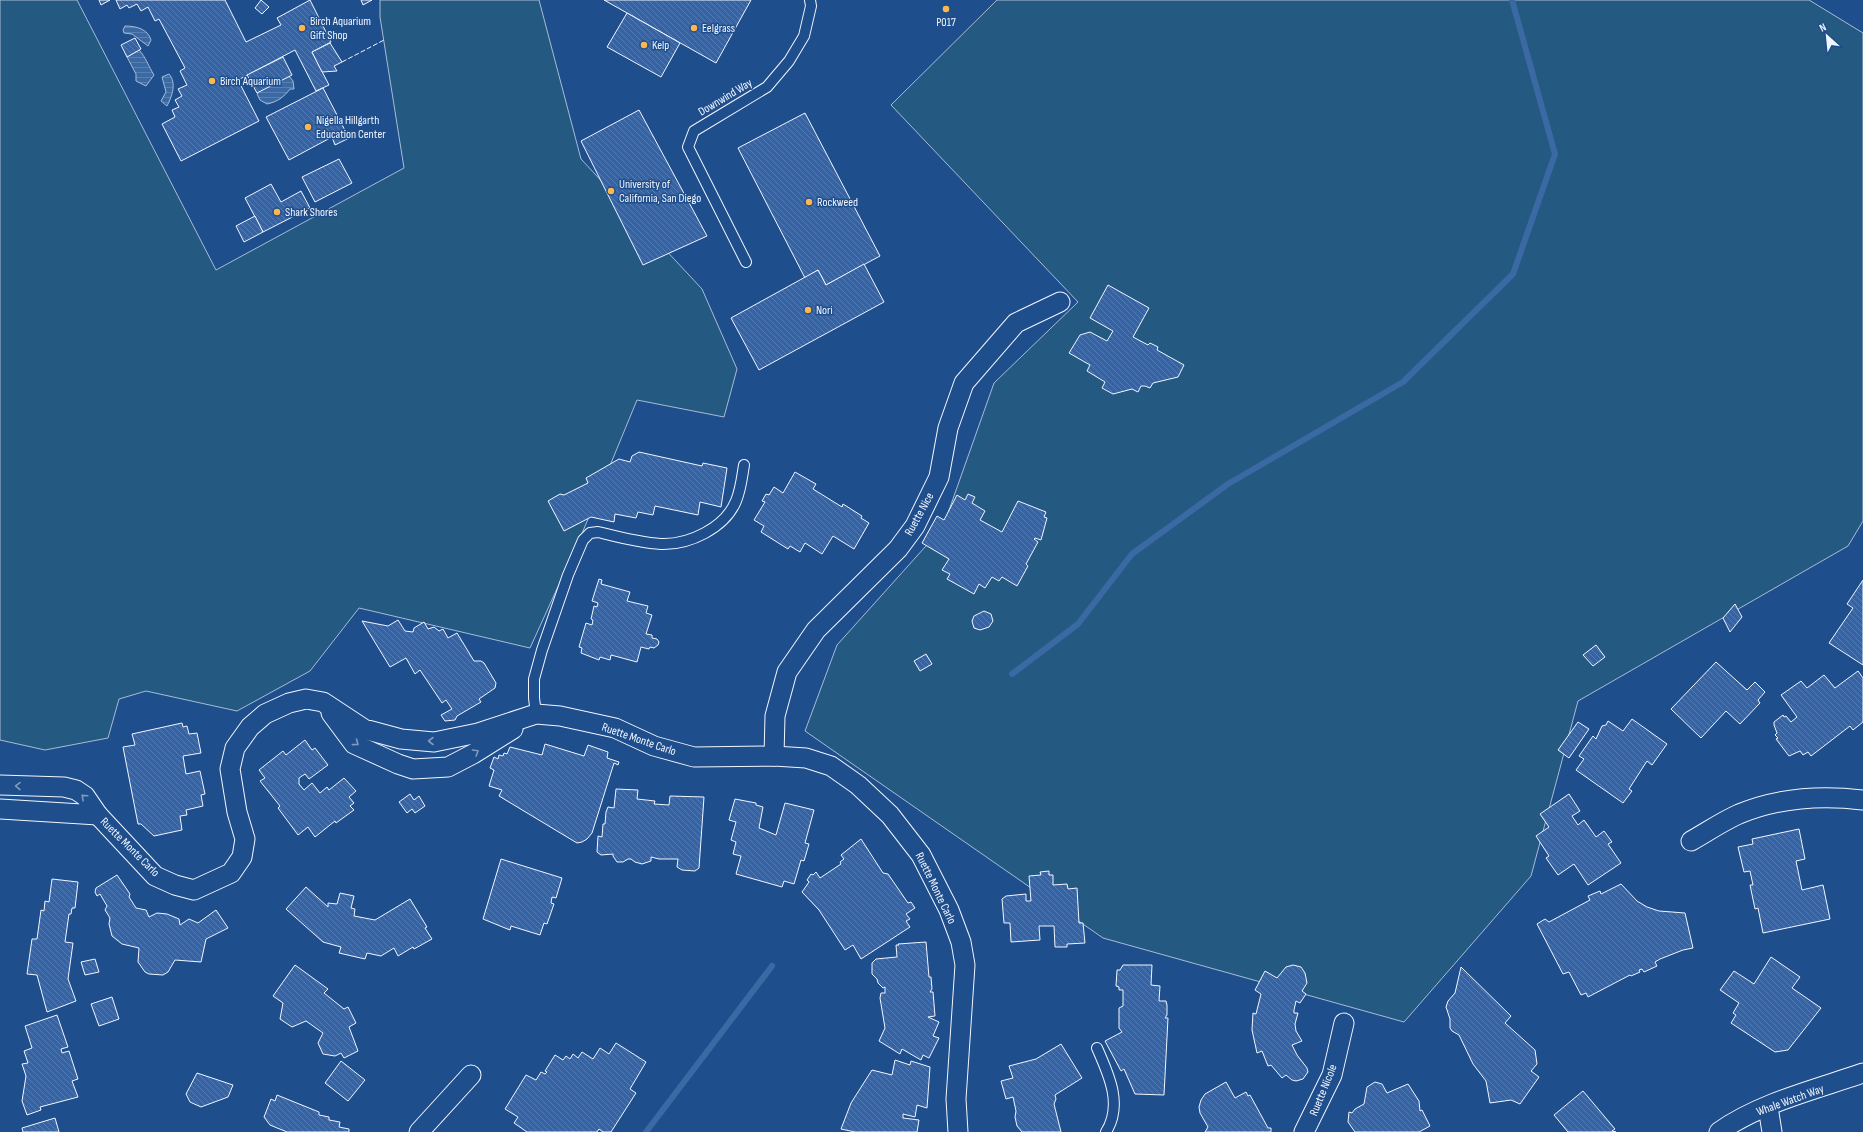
<svg xmlns="http://www.w3.org/2000/svg" width="1863" height="1132" font-family="'Sofia Sans Condensed',sans-serif">
  <style>
    .park { fill: #245a82; stroke: #a8bbd7 }
    .water { fill: url(#water-rules); stroke: #a8bbd7 }
    .lines { fill: none; stroke-linecap: round; stroke-linejoin: round }
    .stream { stroke: #3b69a3; stroke-width: 6 }
    .building { fill: url(#building-back-hatch); stroke: #f2f6ff }
    .service-casing { stroke: #f2f6ff; stroke-width: 12 }
    .minor-casing { stroke: #f2f6ff; stroke-width: 21 }
    .service { stroke: #1f4e8c; stroke-width: 10 }
    .minor { stroke: #1f4e8c; stroke-width: 19 }
    .fence { stroke: #f2f6ff; stroke-width: 1; stroke-dasharray: 5 2; stroke-linecap: butt }
    .oneway { stroke: #7e9ac0 }
    .poi-dot { fill: #ffb74d; stroke: #1f4e8c; stroke-width: 1.5 }
    .labels { text-anchor: middle; stroke-width: 3; stroke-linejoin: round; paint-order: stroke }
    .poi-label { font-size: 12px; fill: #f2f6ff; stroke: #1f4e8c; text-anchor: start }
    .street-label { font-size: 12px; fill: #f2f6ff; stroke: #1f4e8c }
  </style>
  <defs>
    <pattern id="water-rules" width="6" height="5" patternUnits="userSpaceOnUse"><rect width="6" height="5" fill="#3b69a3"/><path d="M0 2.5h6" fill="none" stroke="#587fb1"/></pattern>
    <pattern id="building-back-hatch" width="6" height="6" patternUnits="userSpaceOnUse"><rect width="6" height="6" fill="#3563a3"/><path d="M-1 5l2 2M0 0l6 6M5-1l2 2" fill="none" stroke="#537ab1"/></pattern>
  </defs>
  <rect width="100%" height="100%" fill="#1f4e8c"/>
  <g class="park">
    <polygon points="0,0 77,0 216,270 404,168 380,17 380,0 539,0 581,159 702,289 737,369 724,417 637,400 581,536 530,648 359,608 310,671 237,711 146,691 119,699 108,738 45,750 0,740"/>
    <polygon points="997,0 1809,0 1863,33 1863,521 1848,546 1578,701 1531,876 1404,1022 1103,938 805,731 837,645 943,527 994,383 1078,302 891,105"/>
  </g>
  <g class="water">
    <path d="M125,26C136,26 148,29 151,40L148,46L132,34L124,33L123,30Z"/>
    <path d="M139,50C145,56 149,67 154,75L146,86L136,81V74L127,57Z"/>
    <path d="M169,74C177,83 172,96 167,106L161,101L166,92L162,77Z"/>
    <path d="M289,76L293,81L294,89H290C284,97 277,102 267,104L260,100L257,94L260,91Z"/>
  </g>
  <g class="lines">
    <g class="stream">
      <polyline points="1012,674 1078,624 1132,554 1228,484 1403,382 1513,274 1555,154 1512,0"/>
      <polyline points="646,1132 772,966"/>
    </g>
  </g>
  <g class="building">
    <polygon points="99,0 110,0 101,5"/>
    <polygon points="116,0 225,0 246,42 281,25 277,18 310,0 331,42 312,52 329,85 316,91 295,50 238,80 259,121 181,161 162,124 175,117 172,110 179,107 175,100 182,96 178,89 187,85 180,71 185,68 159,19 155,21 148,7 141,11 137,4 129,8 127,5 120,9"/>
    <polygon points="261,0 269,7 262,14 255,8"/>
    <polygon points="361,0 372,0 363,5"/>
    <polygon points="604,0 751,0 716,63"/>
    <polygon points="627,13 680,43 661,77 607,47"/>
    <polygon points="135,38 141,49 127,57 121,45"/>
    <polygon points="330,43 342,62 334,66 337,71 322,72 312,52"/>
    <polygon points="283,57 292,75 257,93 247,75"/>
    <polygon points="323,88 349,138 335,145 332,137 289,160 266,117"/>
    <polygon points="639,110 707,236 643,265 581,141"/>
    <polygon points="805,113 880,256 826,285 818,270 805,278 738,148"/>
    <polygon points="339,159 352,183 315,202 302,177"/>
    <polygon points="271,184 281,202 301,191 310,208 263,232 245,198"/>
    <polygon points="255,216 263,232 244,242 236,226"/>
    <polygon points="864,264 884,302 759,370 731,318 818,270 826,285"/>
    <polygon points="1108,285 1149,308 1133,337 1148,345 1150,343 1158,347 1157,350 1184,365 1178,377 1153,383 1150,388 1145,386 1141,386 1138,392 1132,389 1113,394 1102,388 1105,382 1087,371 1090,365 1069,353 1080,335 1090,332 1107,341 1113,331 1090,318"/>
    <polygon points="639,452 702,466 703,463 727,468 721,507 700,502 698,515 655,506 653,515 638,512 636,518 615,514 614,522 591,517 564,531 548,501 560,494 564,495 588,483 586,478 619,459 630,462 632,456"/>
    <polygon points="795,472 816,484 813,489 842,507 843,504 862,516 861,518 869,523 854,549 833,536 822,554 805,543 800,552 790,546 788,549 761,532 764,526 754,520 765,502 762,501 766,494 769,495 774,487 783,493"/>
    <polygon points="968,494 975,497 972,503 985,511 980,520 1002,532 1018,501 1046,512 1044,517 1047,518 1041,540 1035,538 1034,539 1038,542 1026,564 1028,566 1017,586 1002,577 999,581 992,577 985,588 979,584 974,594 947,579 950,574 942,570 949,559 922,543 937,516 944,520 957,495 965,500"/>
    <polygon points="599,579 602,580 601,584 630,592 627,601 648,606 646,613 652,615 646,634 652,635 652,638 657,639 659,642 658,645 654,648 650,647 649,649 641,647 637,662 611,655 610,660 600,657 599,660 581,653 582,648 579,647 586,623 592,625 593,620 591,619 594,606 597,607 598,603 592,601"/>
    <polygon points="1863,580 1863,665 1829,643 1853,608 1847,604"/>
    <polygon points="1735,604 1742,617 1730,632 1723,618"/>
    <polygon points="984,611 991,614 993,621 989,627 980,630 974,628 972,621 974,616"/>
    <polygon points="398,620 405,631 413,632 414,628 424,622 428,629 434,627 439,631 443,629 448,638 457,633 474,661 481,661 484,663 496,683 495,688 479,699 481,702 457,716 455,720 445,721 441,715 452,709 446,700 442,703 420,670 415,674 406,658 390,667 362,621 388,626"/>
    <polygon points="1596,645 1605,657 1593,666 1583,655"/>
    <polygon points="926,654 932,664 920,671 914,661"/>
    <polygon points="1716,662 1747,690 1755,682 1765,692 1758,700 1760,703 1740,724 1726,711 1701,738 1671,709"/>
    <polygon points="1858,671 1863,678 1863,722 1853,730 1850,726 1811,756 1808,752 1803,755 1800,751 1789,756 1776,739 1778,738 1775,735 1777,733 1774,725 1774,722 1783,715 1784,717 1786,716 1791,722 1797,717 1781,695 1801,681 1807,688 1824,675 1835,688"/>
    <polygon points="1632,719 1667,744 1652,765 1647,761 1629,789 1632,791 1623,803 1576,770 1584,759 1579,756 1593,736 1596,739 1602,726 1606,725 1608,721 1623,731"/>
    <polygon points="1578,722 1589,729 1569,758 1558,750"/>
    <polygon points="182,723 183,727 187,726 189,734 197,733 201,753 183,756 186,774 200,771 205,794 201,795 203,806 186,810 187,815 180,816 182,830 154,836 141,824 138,824 123,747 135,745 132,734"/>
    <polygon points="305,740 312,750 315,748 328,765 309,779 305,774 299,778 299,784 304,790 312,783 320,793 327,787 329,790 344,778 356,791 349,797 354,803 350,806 354,810 336,823 335,821 315,837 308,827 298,835 278,808 280,806 260,781 265,778 259,770 283,751 286,755"/>
    <polygon points="545,744 584,756 588,745 608,752 607,758 619,762 618,765 614,763 592,833 587,839 582,842 577,843 499,796 502,790 489,786 494,770 490,768 494,757 498,759 499,755 503,756 504,753 507,754 510,747 542,755"/>
    <polygon points="616,789 638,790 637,799 655,801 654,804 669,805 670,796 704,797 699,868 695,871 682,870 677,867 678,859 659,859 651,857 651,861 642,864 635,862 631,859 628,859 623,862 617,862 613,856 613,854 601,855 597,852 598,836 602,837 603,824 605,824 606,812 608,807 614,808"/>
    <polygon points="410,794 414,800 419,796 425,806 415,813 412,809 407,813 399,802"/>
    <polygon points="1569,794 1580,811 1572,816 1578,825 1584,820 1596,837 1604,831 1612,842 1608,844 1621,863 1588,885 1574,864 1558,875 1546,858 1549,856 1536,836 1549,827 1540,814"/>
    <polygon points="735,799 756,803 756,805 763,807 759,828 776,835 785,803 814,810 805,843 809,844 804,861 801,860 794,884 784,881 782,887 736,874 741,856 733,854 736,842 731,840 736,822 729,820"/>
    <polygon points="1799,829 1805,859 1796,861 1802,890 1823,885 1830,919 1763,933 1758,908 1755,909 1750,885 1753,885 1750,871 1744,872 1738,847 1753,844 1752,839"/>
    <polygon points="861,839 883,873 888,874 908,903 911,902 915,908 906,914 910,919 906,921 910,927 861,959 853,945 845,950 819,910 802,892 809,882 807,880 811,874 813,875 816,872 820,878 841,864 840,862 844,859 841,855"/>
    <polygon points="501,859 562,878 556,898 552,897 551,903 554,904 547,924 544,923 540,935 511,926 510,930 483,919"/>
    <polygon points="1049,871 1049,875 1053,875 1053,885 1067,884 1068,889 1077,888 1079,923 1083,923 1085,943 1067,944 1067,947 1055,947 1054,926 1039,926 1040,940 1011,942 1010,923 1004,923 1002,899 1006,896 1026,894 1026,901 1031,901 1029,876 1041,875 1040,872"/>
    <polygon points="117,875 130,894 129,897 136,908 146,910 149,917 157,913 167,914 179,919 180,925 189,919 198,923 216,910 228,928 206,939 201,962 175,960 168,972 163,975 149,974 145,972 138,962 139,948 122,944 112,936 109,924 110,918 105,910 107,906 100,894 97,896 95,892 96,888"/>
    <polygon points="52,879 78,882 75,908 72,908 71,914 69,914 65,942 73,943 68,979 76,1001 47,1012 37,975 27,974 32,939 37,939 41,910 44,911 45,901 49,902"/>
    <polygon points="1621,884 1637,901 1647,907 1659,911 1685,913 1693,948 1683,950 1660,959 1655,962 1657,966 1644,972 1642,969 1639,970 1640,972 1631,976 1630,975 1588,997 1586,993 1581,995 1569,972 1563,974 1537,924 1545,919 1549,922 1590,900 1588,896 1600,891 1601,894"/>
    <polygon points="306,887 328,907 328,903 337,904 340,893 354,896 351,908 355,909 354,916 375,920 410,899 427,927 425,928 432,939 414,949 413,947 398,956 394,948 381,956 367,953 365,959 339,953 341,947 323,942 286,909"/>
    <polygon points="926,942 929,977 931,977 932,989 930,992 933,992 935,1016 928,1017 939,1022 933,1036 939,1038 929,1058 923,1055 921,1060 902,1049 900,1054 879,1041 885,1028 880,998 881,993 885,993 885,987 883,988 878,983 877,979 872,974 872,963 876,959 897,957 896,945 899,945 898,944"/>
    <polygon points="1771,957 1800,977 1792,988 1821,1008 1788,1050 1775,1052 1731,1023 1736,1015 1733,1013 1739,1003 1720,990 1734,971 1754,984"/>
    <polygon points="95,959 99,972 85,975 81,962"/>
    <polygon points="295,965 328,989 324,993 344,1009 348,1007 356,1023 349,1027 358,1051 344,1058 341,1053 335,1056 323,1054 318,1043 323,1033 306,1021 292,1027 280,1019 283,1003 273,996"/>
    <polygon points="1123,965 1152,965 1151,985 1160,986 1159,1001 1166,1001 1167,1005 1167,1015 1165,1018 1168,1018 1164,1095 1135,1094 1124,1069 1121,1071 1105,1041 1122,1032 1119,1028 1119,1008 1123,1006 1123,990 1119,990 1119,987 1116,986 1117,970 1120,970"/>
    <polygon points="1293,965 1301,967 1305,973 1307,983 1302,991 1306,994 1300,1003 1296,1001 1294,1010 1294,1013 1298,1013 1295,1024 1296,1031 1302,1041 1292,1045 1297,1055 1307,1068 1308,1072 1303,1079 1296,1081 1292,1080 1286,1075 1282,1078 1271,1065 1268,1066 1262,1051 1257,1053 1252,1030 1253,1013 1256,1014 1261,994 1255,990 1265,971 1277,978 1286,967"/>
    <polygon points="1461,967 1511,1016 1505,1023 1535,1050 1537,1064 1531,1071 1539,1077 1520,1104 1511,1100 1490,1103 1486,1081 1473,1064 1459,1035 1452,1031 1450,1028 1450,1019 1446,1007 1448,1001 1455,993"/>
    <polygon points="112,997 119,1019 99,1026 91,1004"/>
    <polygon points="57,1015 68,1047 61,1049 62,1053 69,1051 78,1079 72,1081 78,1097 40,1107 41,1110 27,1115 22,1101 26,1076 22,1064 28,1063 24,1051 32,1048 25,1026"/>
    <polygon points="616,1043 646,1062 630,1089 636,1093 611,1132 603,1132 599,1129 597,1132 527,1132 514,1123 518,1117 505,1109 526,1075 536,1080 541,1072 545,1074 547,1072 545,1071 555,1055 563,1060 566,1056 570,1059 573,1054 578,1058 582,1052 593,1059 600,1048 609,1054"/>
    <polygon points="1061,1044 1082,1078 1055,1095 1056,1099 1054,1104 1061,1132 1022,1132 1017,1126 1015,1117 1016,1111 1013,1097 1006,1099 1001,1081 1013,1078 1009,1066 1036,1059"/>
    <polygon points="895,1060 910,1065 911,1061 930,1067 927,1108 917,1105 915,1117 903,1114 903,1118 919,1120 917,1132 855,1132 841,1129 851,1103 872,1070 892,1075"/>
    <polygon points="341,1061 365,1080 348,1101 325,1083"/>
    <polygon points="197,1073 233,1085 228,1097 201,1107 190,1102 186,1094"/>
    <polygon points="1226,1082 1235,1098 1246,1092 1248,1096 1250,1095 1268,1128 1271,1128 1271,1132 1205,1132 1208,1127 1200,1113 1199,1107 1201,1100 1205,1094"/>
    <polygon points="1375,1082 1382,1084 1387,1093 1408,1084 1419,1101 1420,1111 1422,1110 1430,1126 1419,1132 1355,1132 1348,1122 1349,1112 1352,1113 1355,1109 1364,1104 1367,1087"/>
    <polygon points="1583,1091 1615,1129 1612,1131 1616,1132 1568,1132 1554,1115"/>
    <polygon points="277,1095 319,1112 319,1115 329,1117 329,1120 340,1122 339,1127 349,1129 349,1132 287,1132 270,1125 264,1117 271,1099 275,1101"/>
    <polygon points="55,1118 59,1132 23,1132 22,1128"/>
  </g>
  <g class="lines">
    <defs>
      <g id="service">
        <polyline points="746,262 688,147 694,131 767,87 789,61 804,36 811,6 810,0"/>
        <path d="M536,714L534,698V679L542,650L568,575L583,540L590,533L598,532C618,537 640,543 661,544C689,545 725,528 736,501C741,489 742,477 744,465"/>
        <path d="M1097,1048C1109,1075 1123,1105 1106,1132"/>
      </g>
      <g id="minor">
        <polyline points="331,713 354,744 398,764 413,769 448,767 473,754 513,729"/>
        <polyline points="774,756 775,716 787,672 816,630 898,549 915,526 939,477 948,428 964,383 1016,323 1060,302"/>
        <polyline points="0,785 64,787 76,790 85,796 98,815 155,876 175,885 194,890 231,873 242,857 245,839 237,812 230,769 235,748 250,727 265,714 289,703 306,699 323,702 364,729 401,739 434,742 478,733 536,714 560,716 615,728 654,746 694,757 774,756 806,758 831,766 858,785 890,815 921,855 949,910 961,942 965,965 956,1099 958,1132"/>
        <polyline points="0,809 98,815"/>
        <path d="M1691,841C1707,832 1723,821 1739,814C1778,798 1822,795 1863,800"/>
        <polyline points="1768,1107 1772,1132"/>
        <polyline points="419,1132 471,1075"/>
        <polyline points="1304,1132 1332,1075 1344,1023"/>
        <path d="M1719,1132C1759,1103 1817,1089 1863,1073"/>
      </g>
    </defs>
    <use href="#service" class="service-casing"/>
    <use href="#minor" class="minor-casing"/>
    <use href="#service" class="service"/>
    <use href="#minor" class="minor"/>
    <polyline class="fence" points="342,62 384,40"/>
  </g>
  <defs><path id="oneway-chevron" d="M-2-3.5L2.5 0L-2 3.5" fill="none" stroke-width="1.6" stroke-linecap="round" stroke-linejoin="round"/></defs>
  <g class="oneway">
    <use href="#oneway-chevron" transform="translate(431 741) rotate(-180)"/>
    <use href="#oneway-chevron" transform="translate(356 743) rotate(37)"/>
    <use href="#oneway-chevron" transform="translate(476 752) rotate(-31)"/>
    <use href="#oneway-chevron" transform="translate(18 786) rotate(-179)"/>
    <use href="#oneway-chevron" transform="translate(84 797) rotate(-138)"/>
  </g>
  <g class="poi-dot">
    <circle cx="946" cy="9" r="4"/>
    <circle cx="302" cy="28" r="4"/>
    <circle cx="694" cy="28" r="4"/>
    <circle cx="644" cy="45" r="4"/>
    <circle cx="212" cy="81" r="4"/>
    <circle cx="308" cy="127" r="4"/>
    <circle cx="611" cy="191" r="4"/>
    <circle cx="809" cy="202" r="4"/>
    <circle cx="277" cy="212" r="4"/>
    <circle cx="808" cy="310" r="4"/>
  </g>
  <g class="labels">
    <g class="poi-label">
      <text x="310" y="25">Birch Aquarium<tspan x="310" dy="14">Gift Shop</tspan></text>
      <text x="946" y="26" text-anchor="middle">P017</text>
      <text x="702" y="32">Eelgrass</text>
      <text x="652" y="49">Kelp</text>
      <text x="220" y="85">Birch Aquarium</text>
      <text x="316" y="124">Nigella Hillgarth<tspan x="316" dy="14">Education Center</tspan></text>
      <text x="619" y="188">University of<tspan x="619" dy="14">California, San Diego</tspan></text>
      <text x="817" y="206">Rockweed</text>
      <text x="285" y="216">Shark Shores</text>
      <text x="816" y="314">Nori</text>
    </g>
    <g class="street-label">
      <text transform="translate(725 97) rotate(-31)" y="4">Downwind Way</text>
      <text transform="translate(919 514) rotate(-61)" y="4">Ruette Nice</text>
      <text transform="translate(639 739) rotate(19)" y="4">Ruette Monte Carlo</text>
      <text transform="translate(130 847) rotate(45)" y="4">Ruette Monte Carlo</text>
      <text transform="translate(936 888) rotate(64)" y="4">Ruette Monte Carlo</text>
      <text transform="translate(1323 1090) rotate(-68)" y="4">Ruette Nicole</text>
      <text transform="translate(1790 1100) rotate(-20)" y="4">Whale Watch Way</text>
    </g>
  </g>
  <g transform="translate(1827 36) rotate(333)" stroke="#1f4e8c" stroke-width="3" paint-order="stroke">
  <path d="M0-3L7 15L0 10L-7 15Z" fill="#f2f6ff"/>
  <text y="-6" font-size="11" font-weight="bold" text-anchor="middle" fill="#f2f6ff">N</text>
  </g>
</svg>
